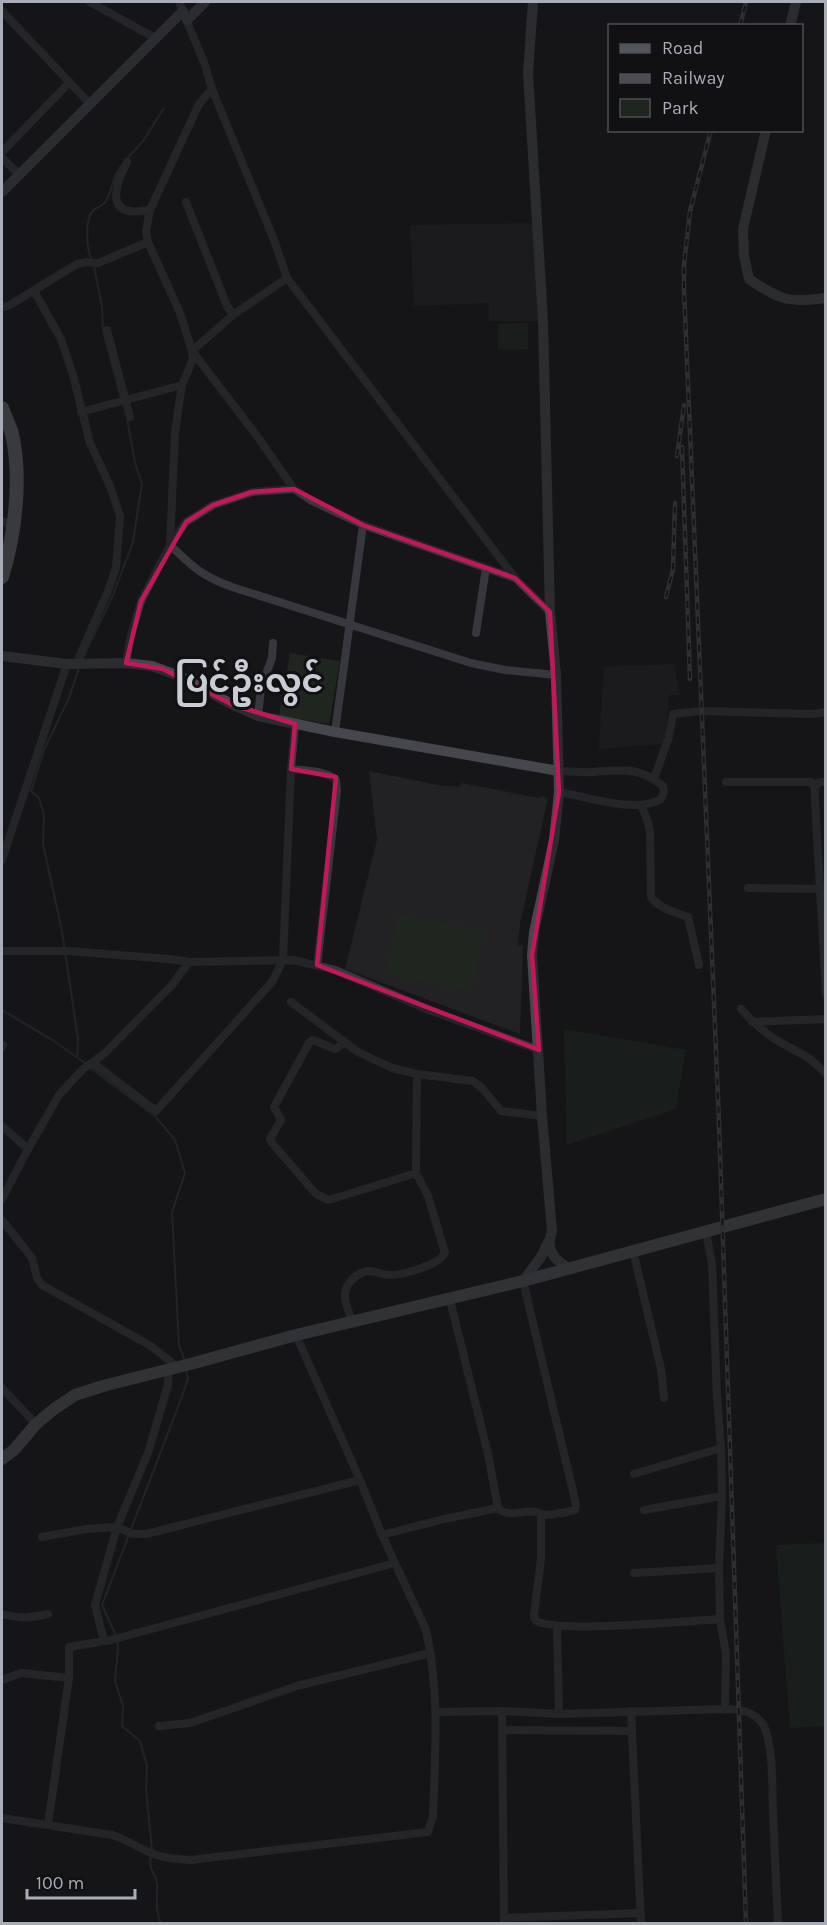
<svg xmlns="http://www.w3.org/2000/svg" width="827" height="1925" font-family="Karla,'Noto Sans Myanmar',sans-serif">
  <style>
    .built { fill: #222225 }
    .green { fill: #1e261f }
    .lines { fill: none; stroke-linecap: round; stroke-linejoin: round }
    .stream { stroke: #2c353c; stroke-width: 2 }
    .street { stroke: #37383d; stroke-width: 8 }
    .secondary { stroke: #45474d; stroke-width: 10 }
    .primary { stroke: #53555c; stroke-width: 12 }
    .highway { stroke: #63666e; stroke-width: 14 }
    .rail-casing { stroke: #4a4c52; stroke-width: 4.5 }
    .rail { stroke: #111113; stroke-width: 2; stroke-dasharray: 7; stroke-linecap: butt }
    .marked { fill: none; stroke: #c2185b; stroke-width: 4.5; stroke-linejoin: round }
    .labels { text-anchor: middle; stroke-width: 6; stroke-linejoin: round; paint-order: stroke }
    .town-label { font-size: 33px; font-weight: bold; fill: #c9ccd4; stroke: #111113 }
  </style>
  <rect width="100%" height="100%" fill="#161618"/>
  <g class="built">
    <polygon points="535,223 541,321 489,321 489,303 414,306 410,225"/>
    <polygon points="674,664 680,695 669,695 666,740 663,744 599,749 604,667"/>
    <polygon points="369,771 438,785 459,787 462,783 539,798 541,796 548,798 520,924 518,945 523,945 520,1034 345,969 377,840"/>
  </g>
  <g class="green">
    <polygon points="528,323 528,349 498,350 498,324"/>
    <polygon points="290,653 340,661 329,724 279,716"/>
    <polygon points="398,915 484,931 472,991 386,974"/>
    <polygon points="564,1029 686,1050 676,1109 567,1145"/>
    <polygon points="825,1543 825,1726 790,1728 776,1545"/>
  </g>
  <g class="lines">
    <g class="stream">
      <polyline points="126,160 143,141 164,108"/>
      <path d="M92,261C87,250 84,220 93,211C98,206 105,205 107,199C113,187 113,175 122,165"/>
      <polyline points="94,266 102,307 103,330 120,395"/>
      <polyline points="82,660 113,595 133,542 135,528 142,484 135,463 127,418"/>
      <polyline points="2,1010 54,1041 85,1063"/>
      <polyline points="77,1057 78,1039 62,931 43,844 44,815 39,798 31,791 44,750 69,698 79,668"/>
      <polyline points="89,1067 156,1117 175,1140 185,1173 172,1212 179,1345 185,1361"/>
      <polyline points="116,1636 102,1605 181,1399 188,1379 186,1370"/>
      <polyline points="117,1642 118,1647 115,1681 123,1706 122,1726 140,1741 147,1766 146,1789 152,1850"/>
      <path d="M151,1855C148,1874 156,1871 157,1884C158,1902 154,1905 161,1924"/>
    </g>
    <g class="street">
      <polyline points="90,2 155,38"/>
      <polyline points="179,2 205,65 212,89 274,240 287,278 515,578 550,612"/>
      <polyline points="2,11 90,104"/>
      <polyline points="212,89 199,104 150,210 146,231 148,242 180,313 192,351 257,436 294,489 312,501 363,525 515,578"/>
      <polyline points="2,152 70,82"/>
      <polyline points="2,158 20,175"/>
      <path d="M127,162C121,174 107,202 125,210C132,213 142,211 150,210"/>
      <polyline points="186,202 227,306 233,315"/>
      <path d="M287,278L233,315L192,351L193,359L182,385L175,432L170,545C194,568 203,577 235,588L471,663L505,670L556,675"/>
      <polyline points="34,291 61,339 73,375 90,443 110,486 120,516 116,568 108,591 76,664"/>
      <polyline points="2,306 4,307 10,305 77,264 87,262 98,263 148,242"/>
      <polyline points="107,330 130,417"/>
      <polyline points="81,412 182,385"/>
      <polyline points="2,521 14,526"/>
      <polyline points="476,633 486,568"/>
      <polyline points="126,663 130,639 141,601 170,545 186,522 213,505 252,492 294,489"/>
      <polyline points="258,716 261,688 272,658 273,643"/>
      <polyline points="335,732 363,525"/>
      <path d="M291,769C306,771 324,770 336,780L337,791L317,965"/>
      <path d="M559,771C569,771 581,773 592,772C621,770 638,766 663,786L664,792L661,799C635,814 588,797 559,792"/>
      <polyline points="654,779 669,737 673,714 701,711 813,714 826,712"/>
      <polyline points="726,782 812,782 815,788"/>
      <polyline points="826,782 819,782 815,788 815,800 826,994"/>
      <path d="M641,805L648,822L650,833L651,897C660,909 675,912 688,917L699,965"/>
      <polyline points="2,860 67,664"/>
      <polyline points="748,888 826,889"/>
      <polyline points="2,951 68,951 169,959 189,962 293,960 335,970 429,1010 539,1050"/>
      <polyline points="291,1002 358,1052 392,1068 417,1074 473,1081 482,1088 501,1111 542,1116"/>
      <path d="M741,1009C752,1021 764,1033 778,1041C800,1054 808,1054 826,1074"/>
      <polyline points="752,1022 826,1019"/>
      <polyline points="344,1043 335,1049 313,1040 309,1043 274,1107 281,1120 270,1139 272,1143 316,1194 329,1200 416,1173"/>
      <polyline points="2,1047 3,1045"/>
      <polyline points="93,1063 156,1111 272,982 283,960 291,769 295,724"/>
      <polyline points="2,1126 28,1149"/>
      <polyline points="2,1199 28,1149 59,1095 83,1069 105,1053 172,985 189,962"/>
      <polyline points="2,1220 32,1258 37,1278 42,1285 151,1346 176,1366"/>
      <polyline points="706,1232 712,1263 717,1397 721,1448 722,1496 719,1568 720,1619 726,1654 725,1709"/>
      <polyline points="633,1251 661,1369 664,1398"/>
      <polyline points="450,1300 488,1454 498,1508"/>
      <path d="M352,1322C350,1314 344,1302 345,1294C346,1283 357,1273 367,1271C375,1270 381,1275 390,1275C404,1275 439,1265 445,1253L428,1196L416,1173L417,1074"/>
      <polyline points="169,1369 168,1385 148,1453 117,1527 133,1534 146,1534 360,1480"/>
      <polyline points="2,1388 36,1424"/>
      <polyline points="634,1474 721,1448"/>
      <polyline points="644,1510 722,1496"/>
      <path d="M541,1514V1559L534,1615L535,1620C551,1634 691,1621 720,1619"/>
      <path d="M382,1535L444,1519L498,1508C509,1519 523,1509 536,1512C538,1512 539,1514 540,1514C550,1517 566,1512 575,1510L576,1504L523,1281"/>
      <polyline points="42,1537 87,1529 117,1527 95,1605 104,1641"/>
      <polyline points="634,1573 719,1568"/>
      <path d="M2,1614C18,1619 31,1618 48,1614"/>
      <polyline points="557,1627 559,1714"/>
      <polyline points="2,1680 21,1673 69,1678"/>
      <polyline points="502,1711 504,1924"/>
      <polyline points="631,1711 641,1924"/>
      <path d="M436,1712L502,1711L559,1714L725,1709C739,1709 753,1711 762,1723C774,1740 772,1792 773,1813C775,1850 776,1887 778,1924"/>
      <polyline points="159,1726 190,1723 297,1686 430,1653"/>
      <polyline points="503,1730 632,1731"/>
      <path d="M2,1818L112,1835C128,1840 141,1850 157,1855C168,1859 180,1859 191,1860L428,1832L433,1816C435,1754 440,1691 426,1630L382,1535L360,1480L296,1335"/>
      <polyline points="48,1825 69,1678 69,1647 111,1640 395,1563"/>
      <polyline points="504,1918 641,1913"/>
    </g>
    <g class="secondary">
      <path d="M533,2L528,73L543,321L550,612L556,675L559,792L554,840L534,932L532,955L542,1116L552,1231C545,1250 554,1262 572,1269"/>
      <polyline points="187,20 205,2"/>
      <polyline points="790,26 796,2"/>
      <path d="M766,130L743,229L744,256L749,279C780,300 788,303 826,298"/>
      <polyline points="2,192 183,11"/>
      <polyline points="2,656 67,664 126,663 152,666 182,677 233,705 258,716 335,732 559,771"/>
      <polyline points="523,1281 541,1257 548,1242"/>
    </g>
    <polyline class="primary" points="2,1459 14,1450 36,1424 54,1409 75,1395 103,1386 194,1363 296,1335 523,1281 826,1199"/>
    <path class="highway" d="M2,408C5,417 10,426 12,434C22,478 15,535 2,577"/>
    <defs>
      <g id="rail">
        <polyline points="740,26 746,2"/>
        <polyline points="711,130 690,211 684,265 684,289 719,1123 746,1924"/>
        <polyline points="682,447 690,679"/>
        <polyline points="677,456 684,405"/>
        <polyline points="666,597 673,569 675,503"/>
      </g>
    </defs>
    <use href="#rail" class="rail-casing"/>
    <use href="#rail" class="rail"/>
  </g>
  <path d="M0 0H827V1925H0ZM294,489L363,525L515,578L550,612L559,792L532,955L539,1050L317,965L336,777L291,769L295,724L233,705L163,669L126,663L141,601L186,522L213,505L252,492Z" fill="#161618" fill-opacity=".55" fill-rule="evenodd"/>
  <path class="marked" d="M294,489L363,525L515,578L550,612L559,792L532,955L539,1050L317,965L336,777L291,769L295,724L233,705L163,669L126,663L141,601L186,522L213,505L252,492Z"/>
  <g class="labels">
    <g class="town-label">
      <text x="249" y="692">ပြင်ဦးလွင်</text>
    </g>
  </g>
  <rect width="827" height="1925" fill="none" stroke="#a8adb8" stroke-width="6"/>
  <rect x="608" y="24" width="195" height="108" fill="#111113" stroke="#4d4f55" stroke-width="1.5"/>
  <rect x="620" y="44" width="30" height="9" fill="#53555c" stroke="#4d4f55" stroke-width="1.5"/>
  <text x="662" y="54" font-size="18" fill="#a8adb8">Road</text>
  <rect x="620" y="74" width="30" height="9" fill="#4a4c52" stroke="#4d4f55" stroke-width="1.5"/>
  <text x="662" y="84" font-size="18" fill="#a8adb8">Railway</text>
  <rect x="620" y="99" width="30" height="18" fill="#1e261f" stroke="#4d4f55" stroke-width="1.5"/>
  <text x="662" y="114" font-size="18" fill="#a8adb8">Park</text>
  <path d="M27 1889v9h108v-9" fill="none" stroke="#a8adb8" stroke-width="3"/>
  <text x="36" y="1889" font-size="18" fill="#a8adb8" stroke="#111113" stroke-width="4.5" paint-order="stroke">100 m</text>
</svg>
